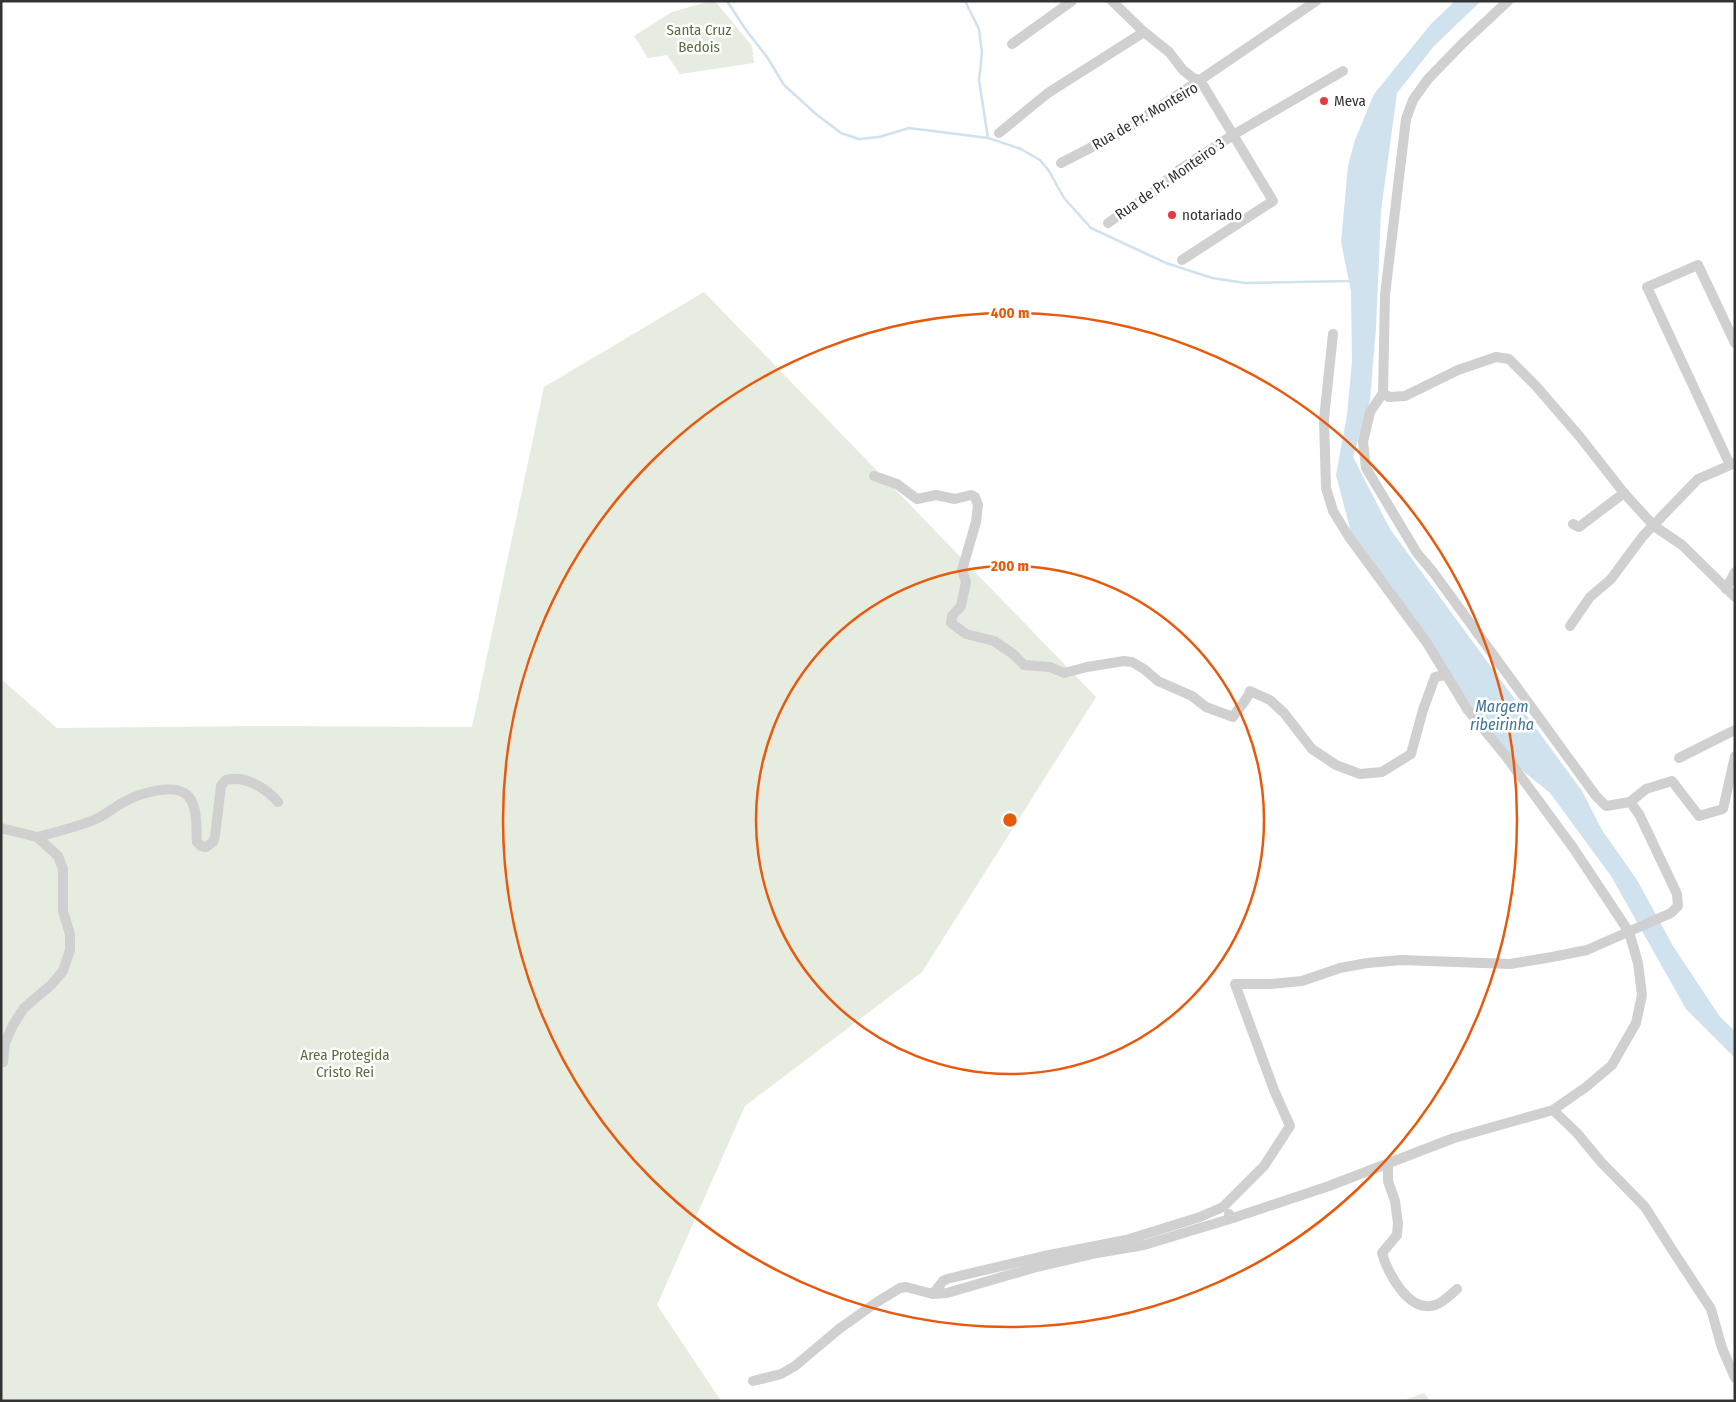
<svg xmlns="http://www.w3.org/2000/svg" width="1736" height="1402" font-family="'Fira Sans Condensed',sans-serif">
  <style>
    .green { fill: #e6ecdf }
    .water { fill: #cfe2ee }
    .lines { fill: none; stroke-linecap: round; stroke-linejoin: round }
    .stream { stroke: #cfe2ee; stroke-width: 2.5 }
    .street { stroke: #d0d0d0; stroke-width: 10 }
    .ring { fill: none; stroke: #e8590c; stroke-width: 2.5 }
    .poi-dot { fill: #e63946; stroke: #fff; stroke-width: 2 }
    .labels { text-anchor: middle; stroke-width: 5; stroke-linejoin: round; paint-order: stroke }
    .park-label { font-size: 15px; fill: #56703f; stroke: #fff }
    .poi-label { font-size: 15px; fill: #333; stroke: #fff; text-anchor: start }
    .street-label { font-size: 15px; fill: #333; stroke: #fff }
    .water-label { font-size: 16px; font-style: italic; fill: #3f7597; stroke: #fff }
    .centre { fill: #e8590c; stroke: #fff; stroke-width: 2.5 }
    .ring-label { font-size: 15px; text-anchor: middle; font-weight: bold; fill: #e8590c; stroke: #fff; stroke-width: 5; stroke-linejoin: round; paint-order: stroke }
  </style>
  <rect width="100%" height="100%" fill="#fff"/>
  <g class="green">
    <polygon points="711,1 715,1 752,46 754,63 680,74 667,55 648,58 634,36 672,12"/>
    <polygon points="704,292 1096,697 922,972 745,1106 657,1305 721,1401 1,1401 1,679 57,728 266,726 472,727 544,387"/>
    <polygon points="1424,1393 1430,1401 1402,1401"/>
  </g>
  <polygon class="water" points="1455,1 1481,1 1434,46 1397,93 1381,211 1376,328 1370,400 1353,457 1390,529 1582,791 1602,830 1637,880 1673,946 1720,1017 1735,1031 1735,1058 1686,1009 1611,876 1550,793 1522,770 1487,730 1351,532 1336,475 1347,415 1352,361 1351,291 1341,242 1348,166 1355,140 1374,94 1431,24"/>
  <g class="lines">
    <g class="stream">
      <polyline points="727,1 746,30 767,57 784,85 816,114 841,133 859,139 879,137 909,128 988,138 1021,149 1040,160 1049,171 1064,198 1091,228 1166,263 1212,278 1245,283 1351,281"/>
      <polyline points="965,1 979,29 982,53 979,80 988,138"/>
    </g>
    <g class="street">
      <polyline points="1112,1 1144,32 1169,52 1183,70 1193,78 1200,80 1316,1"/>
      <polyline points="1508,1 1462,44 1428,79 1413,100 1406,119 1385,295 1383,393 1370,412 1363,442 1366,468 1417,553 1433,572 1596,796 1606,806 1630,802 1646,789 1672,781 1699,816 1723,809 1735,756"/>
      <polyline points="1012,44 1072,1"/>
      <polyline points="999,133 1048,93 1144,32"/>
      <polyline points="1061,163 1125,130 1200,80 1273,201 1182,260"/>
      <polyline points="1108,223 1153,192 1176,172 1233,135 1343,71"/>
      <polyline points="1333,334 1324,419 1326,488 1333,511 1349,537 1427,643 1467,709 1505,755 1574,849 1629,932 1638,963 1642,995 1636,1023 1612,1065 1586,1087 1553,1110 1577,1133 1601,1162 1645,1207 1671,1248 1711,1309 1722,1348 1735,1378"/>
      <polyline points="1383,393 1389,397 1405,396 1458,370 1496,357 1509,359 1536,386 1580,437 1624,493 1654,526 1682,545 1735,597"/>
      <polyline points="1730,465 1647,287 1698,265 1735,343"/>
      <path d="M874,476L897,484L917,499L936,495L955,499L971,495L975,497L978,505L976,522L962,570L966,582L961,606L952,616L951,623L966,634L994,641L1013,654L1024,665L1050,667L1064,673L1087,667L1124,661L1132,662L1144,669L1158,681L1192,696L1206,707L1233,717C1239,707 1247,701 1250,691L1270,700L1284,713L1312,749L1336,765L1360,774L1382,772L1411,754L1423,710L1435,677L1445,675"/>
      <polyline points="1573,524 1579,527 1624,493"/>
      <polyline points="1726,589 1735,572"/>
      <polyline points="1570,626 1590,597 1611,579 1643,536 1698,479 1735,463"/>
      <polyline points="1679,758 1735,730"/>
      <polyline points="1,828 37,837 58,856 63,869 63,911 70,934 70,950 63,971 52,984 24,1008 13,1025 5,1043 3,1062"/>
      <path d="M37,837C57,832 77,827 96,819C105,815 113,808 122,803C137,794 177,781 189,797C198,808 196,829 197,842L201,846L206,847L213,842L215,836L221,786L226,780C245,775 266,788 278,802"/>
      <path d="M1388,1163V1181L1395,1201L1398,1223L1397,1235L1382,1253C1387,1272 1409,1314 1435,1305C1444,1302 1450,1295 1457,1289"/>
      <polyline points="1229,1214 1233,1218 1329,1186 1454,1138 1553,1110"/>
      <polyline points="933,1294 943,1281 947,1279 1044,1256 1126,1240 1200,1217 1223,1207 1264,1166 1290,1126 1274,1090 1235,984 1270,984 1302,981 1340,968 1367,963 1402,960 1510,964 1552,957 1587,950 1671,913 1678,906 1677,894 1639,814 1630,802"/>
      <polyline points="753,1381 781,1374 795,1366 839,1329 877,1302 900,1288 906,1287 933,1294 947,1293 1033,1268 1097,1253 1144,1245 1233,1218"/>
    </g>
  </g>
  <g class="ring">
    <circle cx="1010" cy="820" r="254"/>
    <circle cx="1010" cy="820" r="507"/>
  </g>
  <g class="poi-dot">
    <circle cx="1324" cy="101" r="5"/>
    <circle cx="1172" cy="215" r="5"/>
  </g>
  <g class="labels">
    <g class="park-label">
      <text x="699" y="35">Santa Cruz<tspan x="699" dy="17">Bedois</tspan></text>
      <text x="345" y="1060">Area Protegida<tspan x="345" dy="17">Cristo Rei</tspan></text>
    </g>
    <g class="poi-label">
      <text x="1334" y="106">Meva</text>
      <text x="1182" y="220">notariado</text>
    </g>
    <g class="street-label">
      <text transform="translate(1145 116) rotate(-30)" y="5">Rua de Pr. Monteiro</text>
      <text transform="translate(1170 179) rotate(-35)" y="5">Rua de Pr. Monteiro 3</text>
    </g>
    <g class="water-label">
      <text x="1502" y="712">Margem<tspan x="1502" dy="18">ribeirinha</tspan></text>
    </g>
  </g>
  <circle cx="1010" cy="820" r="8" class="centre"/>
  <g class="ring-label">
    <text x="1010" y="318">400 m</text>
    <text x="1010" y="571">200 m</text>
  </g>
  <rect width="1736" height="1402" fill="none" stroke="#333333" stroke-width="5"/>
</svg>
